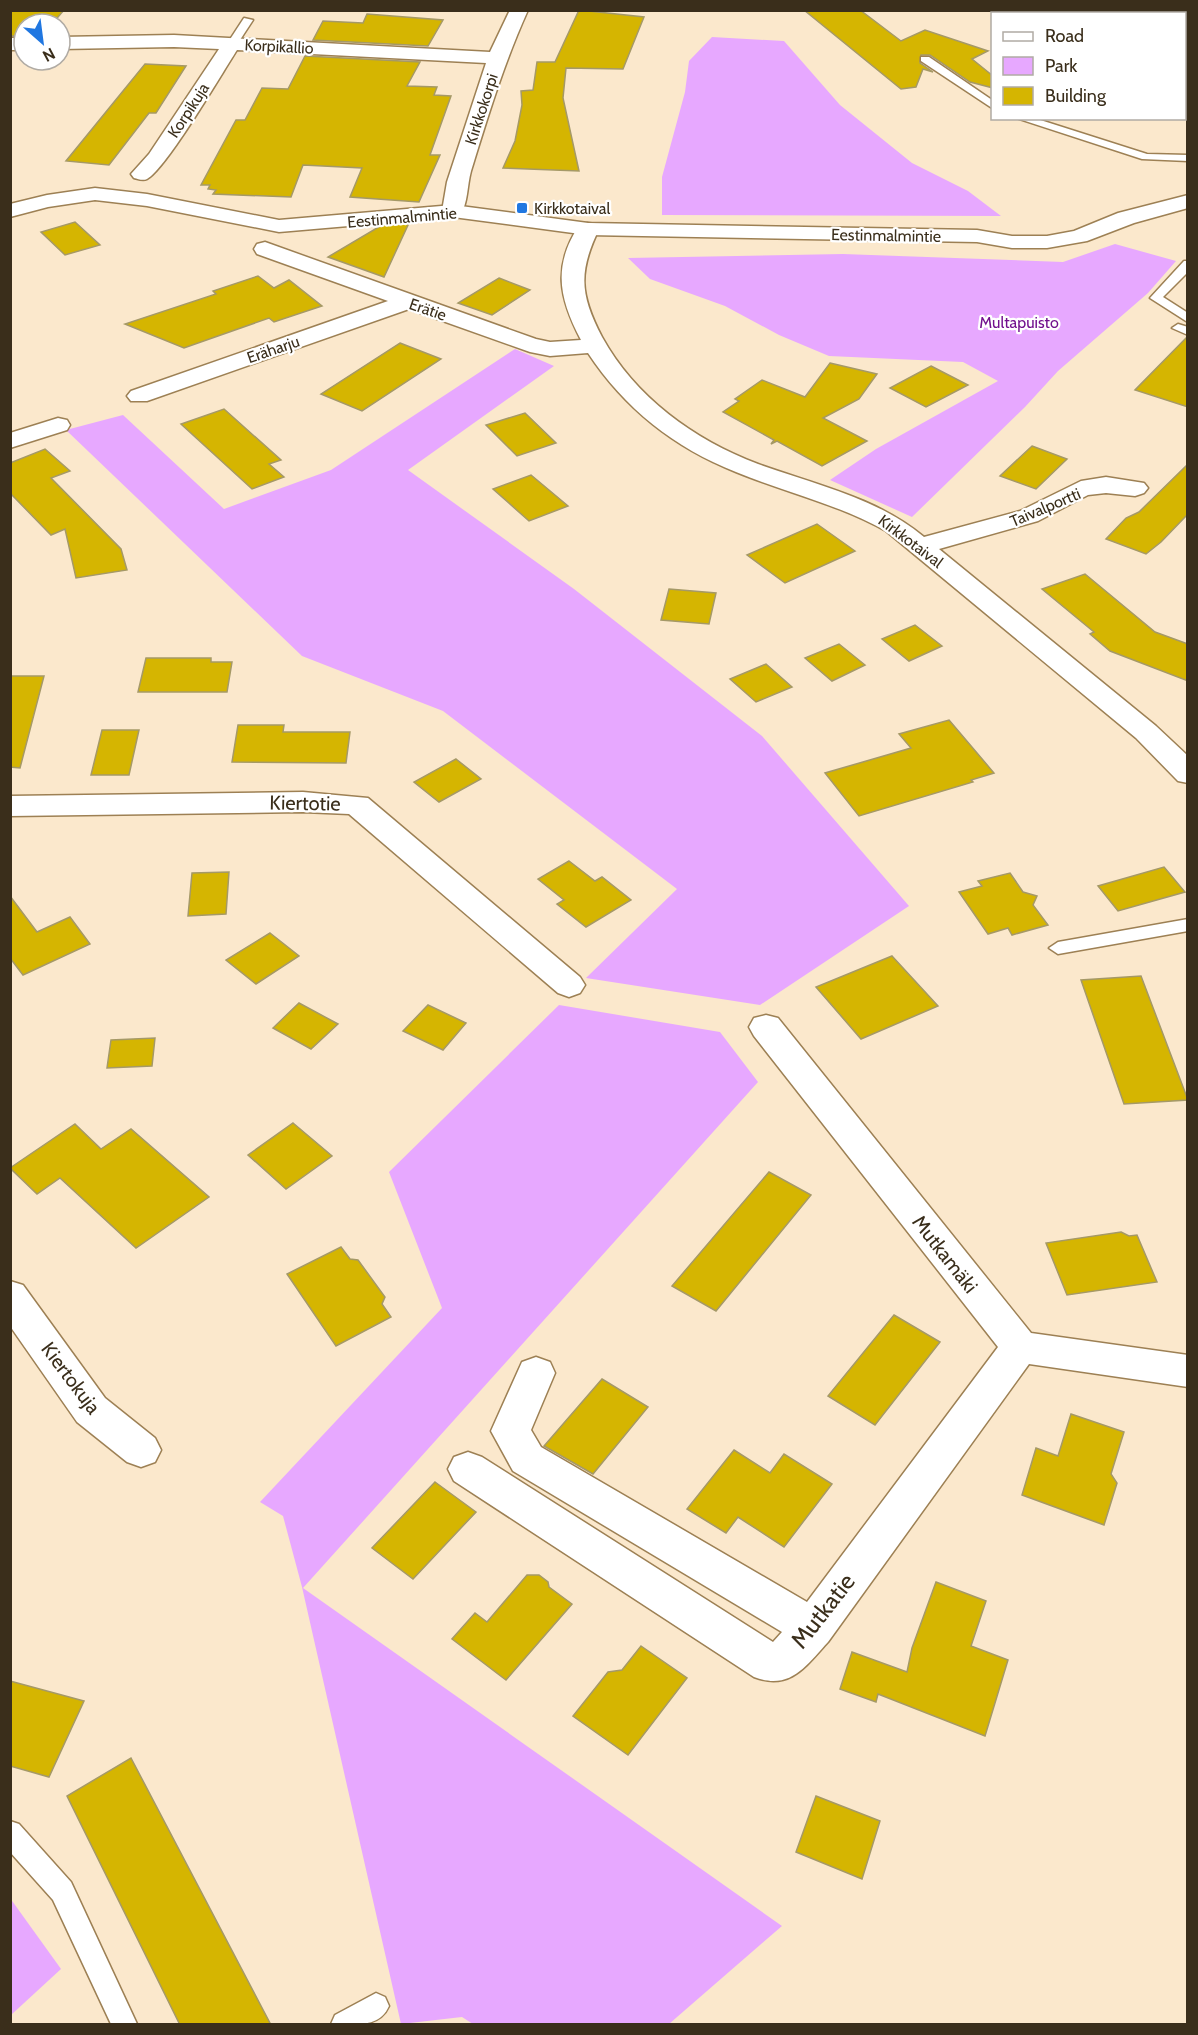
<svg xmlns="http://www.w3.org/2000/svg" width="1198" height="2035" font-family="Cabin,sans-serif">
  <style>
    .green { fill: #e7a8ff }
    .building { fill: #d5b501; stroke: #a59967; stroke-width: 1.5 }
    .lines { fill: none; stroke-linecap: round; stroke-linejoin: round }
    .lane-casing { stroke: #9d8054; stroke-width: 3 }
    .street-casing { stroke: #9d8054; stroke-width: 3 }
    .secondary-casing { stroke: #9d8054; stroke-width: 3 }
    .lane { fill: #fff; fill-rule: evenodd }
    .street { fill: #fff; fill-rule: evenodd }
    .secondary { fill: #fff; fill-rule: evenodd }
    .poi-dot { fill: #2077e1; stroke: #fff; stroke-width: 2 }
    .labels { text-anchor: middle; stroke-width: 4.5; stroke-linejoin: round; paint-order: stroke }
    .far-street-label { font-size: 16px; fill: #3a2e1b; stroke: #fff }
    .far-poi-label { font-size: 16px; fill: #3a2e1b; stroke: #fff; text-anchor: start }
    .far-park-label { font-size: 16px; fill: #72118e; stroke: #fff }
    .street-label { font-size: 20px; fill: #3a2e1b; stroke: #fff }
    .near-street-label { font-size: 24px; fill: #3a2e1b; stroke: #fff }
  </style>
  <rect width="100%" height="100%" fill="#fbe8cc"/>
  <g class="green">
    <polygon points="712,37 784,41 840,105 912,163 968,191 1001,216 662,215 662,177 685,92 689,61"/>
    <polygon points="1115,244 1176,261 1148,293 1058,371 1025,407 912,517 830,480 876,449 998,381 963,362 829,356 779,335 725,306 650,279 628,258 843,254 1063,262"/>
    <polygon points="515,349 554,366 408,470 574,589 762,736 909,906 760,1005 586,978 677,889 443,711 302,656 66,430 123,415 224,509 331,470"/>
    <polygon points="559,1005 720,1032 758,1082 303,1588 782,1926 669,2024 473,2024 462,2017 401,2024 302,1587 283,1516 260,1502 442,1308 389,1172"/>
    <polygon points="10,1898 61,1969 11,2015 10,2015"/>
  </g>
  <g class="building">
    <polygon points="10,10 64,10 52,24 24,24 24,36 10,36"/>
    <polygon points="579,10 644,17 623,69 566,68 563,98 579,171 503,168 515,141 522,105 521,91 533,90 537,62 555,62"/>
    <polygon points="804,10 860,10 901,41 925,30 988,51 972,59 993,76 993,88 970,82 930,55 921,55 920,63 933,72 923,69 916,87 901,89"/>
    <polygon points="367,14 443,20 428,46 313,40 323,21 363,23"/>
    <polygon points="305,56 420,62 407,86 437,87 434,95 451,96 430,155 440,155 419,202 350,197 362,168 303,165 291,197 213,194 216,190 208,189 210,185 201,185 236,120 245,120 262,88 288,89"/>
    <polygon points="145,64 186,66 156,113 149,113 109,165 66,161"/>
    <polygon points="75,222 100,245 65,255 41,232"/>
    <polygon points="409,223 384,277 328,257 382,225"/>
    <polygon points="258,276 274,288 289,280 322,306 274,322 269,318 184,348 125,324 216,294 213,291"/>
    <polygon points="499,278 530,290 492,315 458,303"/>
    <polygon points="1187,337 1188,407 1135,390"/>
    <polygon points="400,343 441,359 362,411 321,394"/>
    <polygon points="830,363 877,374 859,399 823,418 867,441 822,466 777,441 771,444 774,440 723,412 739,401 735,399 762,380 805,397"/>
    <polygon points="931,366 968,385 926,407 890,388"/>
    <polygon points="224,409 281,460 269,464 284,477 252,489 181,424"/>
    <polygon points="525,413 556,443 517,456 486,425"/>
    <polygon points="1032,446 1067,459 1036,489 1000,476"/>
    <polygon points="45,449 70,471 51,478 121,549 127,570 76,578 65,529 51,535 10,493 10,463"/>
    <polygon points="1188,464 1188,514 1161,542 1146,554 1106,539 1126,518 1139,512"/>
    <polygon points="531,475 568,506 529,521 493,489"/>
    <polygon points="817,524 855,551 785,583 747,555"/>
    <polygon points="1085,574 1155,632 1188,644 1188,681 1110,651 1090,634 1094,632 1042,589"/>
    <polygon points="669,589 716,593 709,624 661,620"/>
    <polygon points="915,625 942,646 909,661 882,639"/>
    <polygon points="839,644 865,665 832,681 805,658"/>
    <polygon points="146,658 211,658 211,662 232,662 227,692 138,692"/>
    <polygon points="766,664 792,687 756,702 730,679"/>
    <polygon points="10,676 44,676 20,768 10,767"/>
    <polygon points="949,720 994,773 971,780 973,782 859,816 825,773 911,748 899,734"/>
    <polygon points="238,725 284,725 283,732 350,732 346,763 232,762"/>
    <polygon points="102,730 139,730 129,775 91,775"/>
    <polygon points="456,759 481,779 439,802 414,782"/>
    <polygon points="569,861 595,881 602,877 631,900 586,927 557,904 564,900 538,879"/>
    <polygon points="1164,867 1185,892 1118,911 1098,886"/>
    <polygon points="229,872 226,914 188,916 192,873"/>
    <polygon points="1010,873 1023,892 1037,896 1033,905 1048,925 1012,935 1008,928 988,934 959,892 982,886 978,881"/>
    <polygon points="10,896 37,932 70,917 90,944 23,975 10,958"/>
    <polygon points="270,933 299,956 256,984 226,960"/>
    <polygon points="892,956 938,1006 861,1039 816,987"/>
    <polygon points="1141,976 1188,1100 1124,1104 1081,980"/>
    <polygon points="299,1003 338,1024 311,1049 273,1028"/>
    <polygon points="428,1005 466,1023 443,1050 403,1031"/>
    <polygon points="155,1038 152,1066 107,1068 111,1040"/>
    <polygon points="293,1123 332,1156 286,1189 248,1155"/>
    <polygon points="75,1124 101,1149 131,1129 209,1197 136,1248 60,1178 37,1194 10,1168"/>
    <polygon points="769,1172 811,1195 716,1311 672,1286"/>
    <polygon points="1121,1232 1129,1236 1137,1235 1157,1282 1067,1295 1046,1243"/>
    <polygon points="341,1247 350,1259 358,1260 385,1297 382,1304 391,1317 336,1346 287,1274"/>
    <polygon points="894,1315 940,1342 875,1425 828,1396"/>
    <polygon points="602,1379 648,1407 593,1474 544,1446"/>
    <polygon points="1071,1414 1124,1432 1111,1474 1117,1483 1104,1525 1022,1495 1036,1448 1058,1456"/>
    <polygon points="734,1450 770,1473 784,1454 832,1484 784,1547 738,1517 726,1533 687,1509"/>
    <polygon points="435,1482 476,1512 413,1579 372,1548"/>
    <polygon points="527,1575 539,1575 548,1582 549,1587 572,1604 506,1680 452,1639 475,1613 487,1622"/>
    <polygon points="936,1582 986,1601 971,1646 1008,1660 985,1736 878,1694 876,1702 840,1689 852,1652 907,1672 912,1648"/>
    <polygon points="641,1646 687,1678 628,1755 573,1716 608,1672 622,1670"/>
    <polygon points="10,1681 84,1701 49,1777 10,1766"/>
    <polygon points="131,1758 271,2025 180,2025 67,1796"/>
    <polygon points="816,1796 880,1821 862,1879 796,1852"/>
  </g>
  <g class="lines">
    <defs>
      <g id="lane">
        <polygon points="244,18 253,20 236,46 228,46 227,44"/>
        <polygon points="921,57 929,57 992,100 992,108 921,61"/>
        <polygon points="1016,118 1034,118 1147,154 1188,155 1188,161 1142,159"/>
        <polygon points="1184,261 1188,261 1188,272 1163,297 1188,313 1186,321 1150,298"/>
        <polygon points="1178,324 1188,327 1188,335 1172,328"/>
        <polygon points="1188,919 1188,931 1058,954 1049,948 1058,942"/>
        <polygon points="10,1821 19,1824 71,1882 137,2024 111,2024 53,1900 10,1852"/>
        <path d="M376,1993L385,1997L389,2006C379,2029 353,2024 331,2024L335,2015Z"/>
      </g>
      <g id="street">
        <path d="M510,10H528C504,63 488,116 471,171C467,185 468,204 460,215H446L442,211L447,182L486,63L237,50C222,73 166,169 147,179C143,181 138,179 134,178L131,174L149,154L219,49L174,47L60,49V37L174,35L490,52Z"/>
        <rect x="10" y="38" width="14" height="12"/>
        <path d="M588,223L596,224L599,229C578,272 580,295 602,337C635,397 694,440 758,464C816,485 876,497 924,537L1020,511L1081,481L1106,477L1144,483L1148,488L1144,493L1135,496L1106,493L1088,495L1038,521L939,549L1156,726L1188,756V783L1178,781L1136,738L886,531C838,504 787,493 736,472C675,448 625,409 588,353L550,356L530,352L409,309L147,401H131L127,396L131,391L388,301L257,254L254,249L257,244L265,242L536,339L550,342L581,340C559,298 552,266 580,224Z"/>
        <polygon points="58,418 67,420 70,425 67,430 10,448 10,433"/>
        <polygon points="303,792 368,798 580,977 585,985 580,993 569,997 558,993 349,814 303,812 10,816 10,796"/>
        <path d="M766,1015L778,1018L1031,1333L1188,1355V1387L1029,1364L828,1642C806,1666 790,1691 754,1677L454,1481L448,1469L454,1457L468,1452L482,1457L773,1642L782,1632L513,1471L491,1431L522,1362L536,1357L550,1362L555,1373L531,1430L541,1447L807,1602L998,1347L754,1036L749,1027L754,1018Z"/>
        <polygon points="10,1281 23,1285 105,1398 155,1438 161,1450 155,1462 141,1467 127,1462 77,1422 10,1326"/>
      </g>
      <polygon id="secondary" points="95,188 147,194 279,220 453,205 588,223 977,230 1012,236 1047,236 1074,231 1118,213 1188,195 1188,208 1134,223 1087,241 1047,248 1012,248 977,242 588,235 453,217 279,232 147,206 95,200 48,207 10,217 10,204 47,195"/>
    </defs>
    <use href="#lane" class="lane-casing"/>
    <use href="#street" class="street-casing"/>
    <use href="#secondary" class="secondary-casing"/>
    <use href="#lane" class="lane"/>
    <use href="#street" class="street"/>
    <use href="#secondary" class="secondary"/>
  </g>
  <rect class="poi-dot" x="516" y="202" width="12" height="12" rx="3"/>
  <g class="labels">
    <g class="far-street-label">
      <text transform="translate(279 46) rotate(3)" y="6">Korpikallio</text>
      <text transform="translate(481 109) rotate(-72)" y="6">Kirkkokorpi</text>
      <text transform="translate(188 110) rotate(-57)" y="6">Korpikuja</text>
      <text transform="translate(402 217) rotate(-5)" y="6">Eestinmalmintie</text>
      <text transform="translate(886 235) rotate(1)" y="6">Eestinmalmintie</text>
      <text transform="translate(428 309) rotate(19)" y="6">Erätie</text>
      <text transform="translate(273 349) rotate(-19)" y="6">Eräharju</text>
      <text transform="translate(1045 507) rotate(-23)" y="6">Taivalportti</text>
      <text transform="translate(911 541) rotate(37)" y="6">Kirkkotaival</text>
    </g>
    <g class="far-poi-label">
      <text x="534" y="214">Kirkkotaival</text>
    </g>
    <g class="far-park-label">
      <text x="1019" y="328">Multapuisto</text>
    </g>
    <g class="street-label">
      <text transform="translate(305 803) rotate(1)" y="7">Kiertotie</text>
      <text transform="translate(945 1254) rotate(52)" y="7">Mutkamäki</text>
      <text transform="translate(71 1378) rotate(53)" y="7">Kiertokuja</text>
    </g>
    <g class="near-street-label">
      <text transform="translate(823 1611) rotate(-52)" y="8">Mutkatie</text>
    </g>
  </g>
  <rect width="1198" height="2035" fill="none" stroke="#3a2e1b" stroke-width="24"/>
  <rect x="991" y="12" width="195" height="108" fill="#ffffff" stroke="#b0aba4" stroke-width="1.5"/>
  <rect x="1003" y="32" width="30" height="9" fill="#ffffff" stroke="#b0aba4" stroke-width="1.5"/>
  <text x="1045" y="42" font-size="18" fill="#3a2e1b">Road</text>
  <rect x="1003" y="57" width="30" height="18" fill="#e7a8ff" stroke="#b0aba4" stroke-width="1.5"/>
  <text x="1045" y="72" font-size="18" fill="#3a2e1b">Park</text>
  <rect x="1003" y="87" width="30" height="18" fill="#d5b501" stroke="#b0aba4" stroke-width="1.5"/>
  <text x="1045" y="102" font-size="18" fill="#3a2e1b">Building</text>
  <g transform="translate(42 42) rotate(152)"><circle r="28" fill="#ffffff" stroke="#b0aba4" stroke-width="1.5"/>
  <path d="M0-4.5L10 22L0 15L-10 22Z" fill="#2077e1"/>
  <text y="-9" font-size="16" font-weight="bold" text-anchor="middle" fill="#3a2e1b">N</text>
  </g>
</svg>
